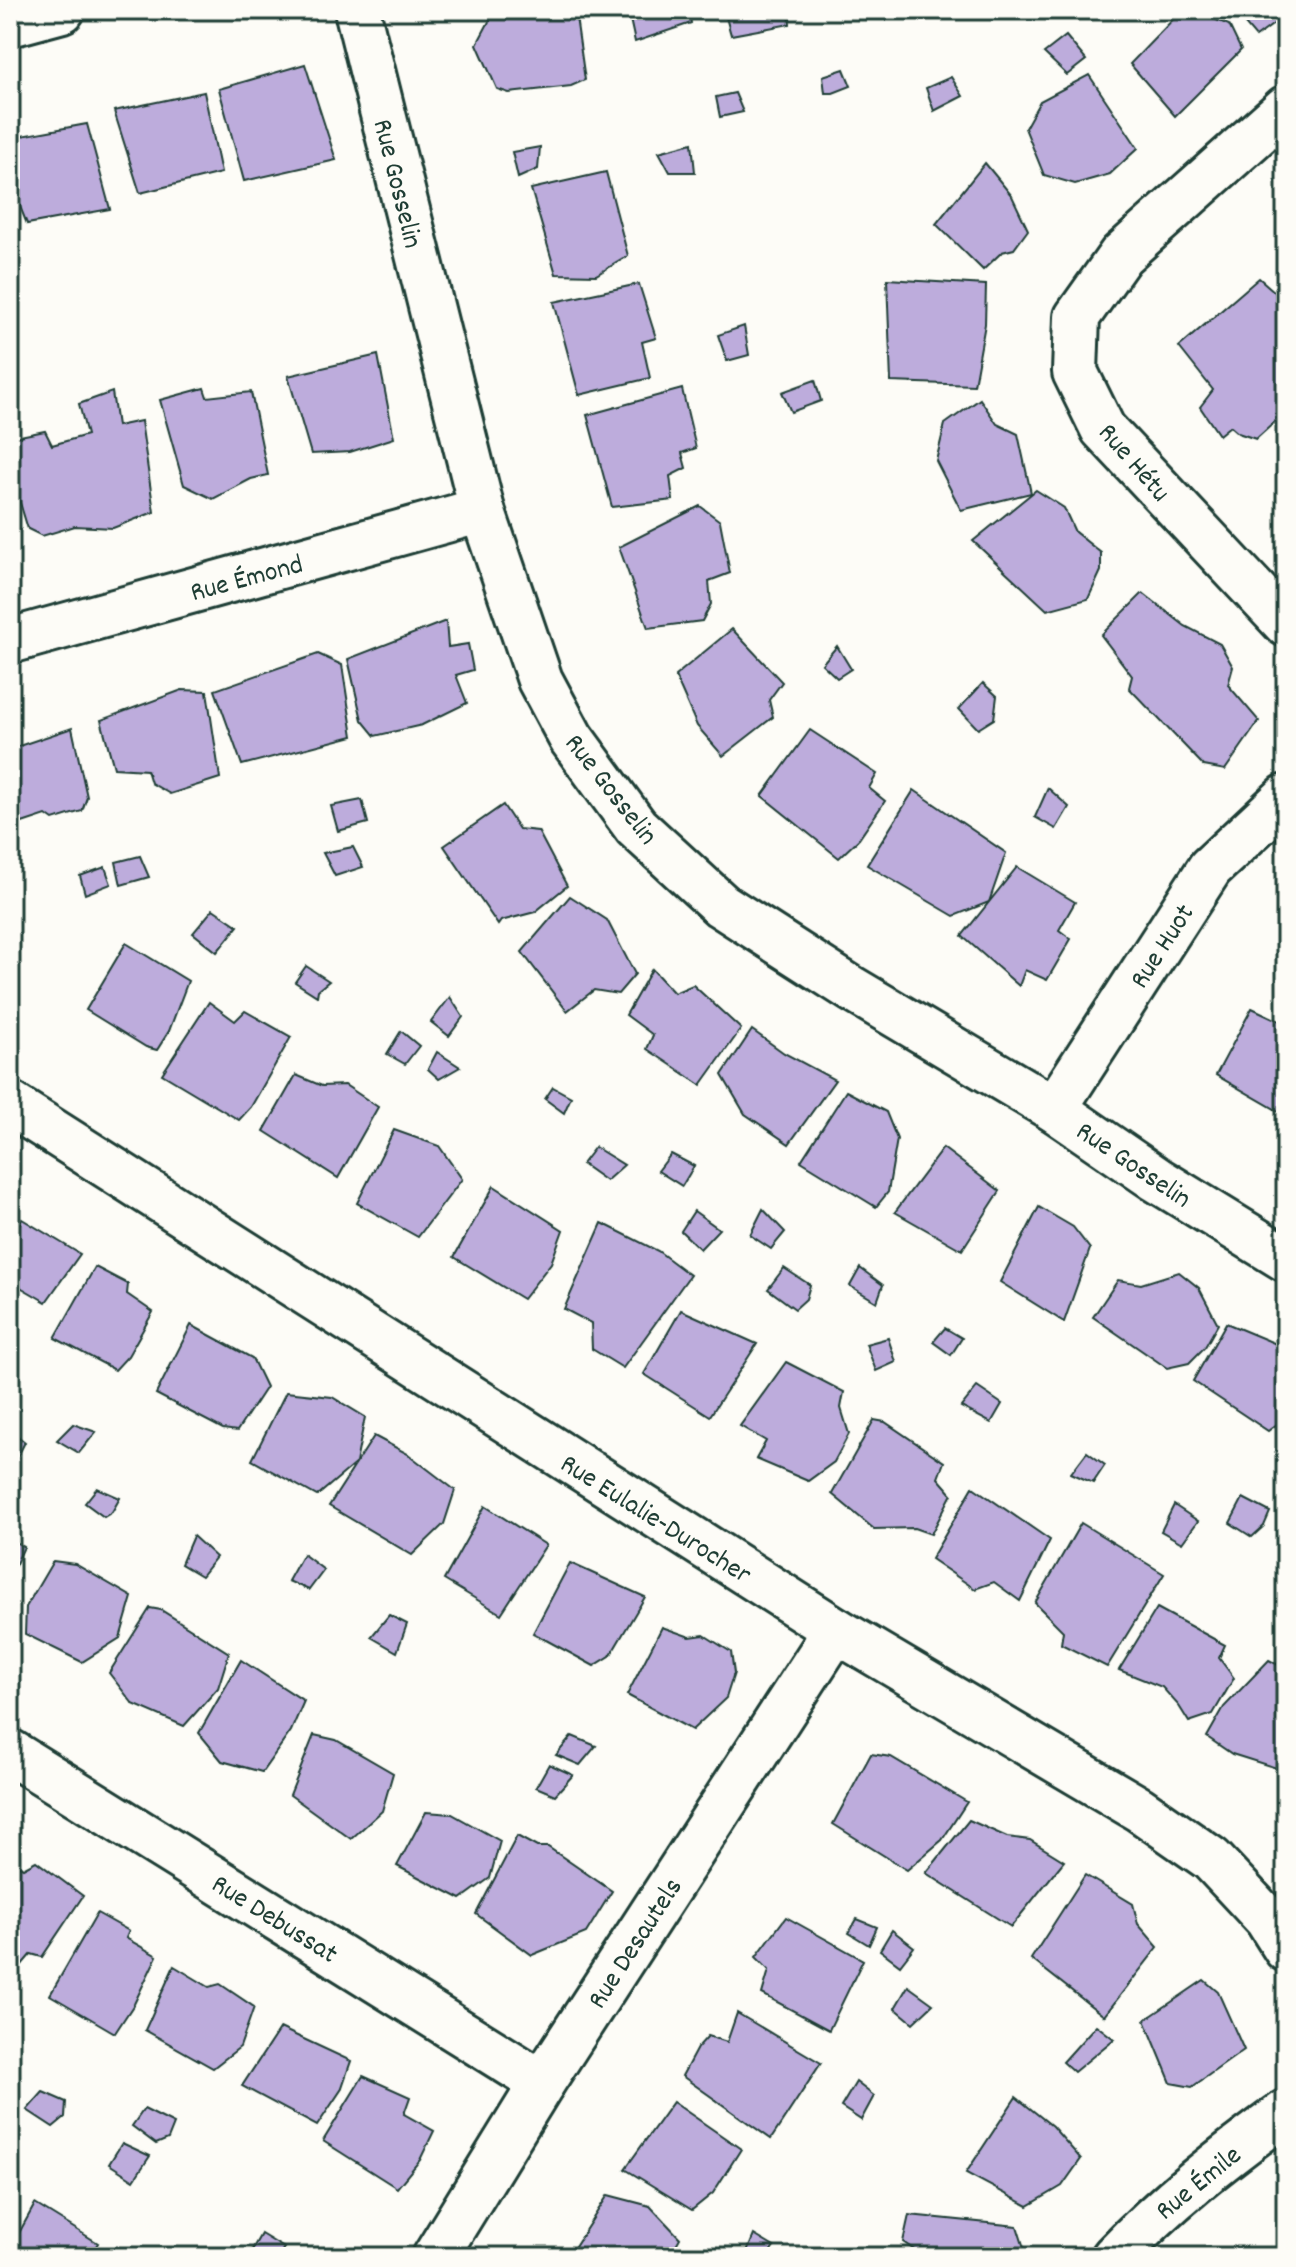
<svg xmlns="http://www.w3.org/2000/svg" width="1296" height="2267" font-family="Dekko,sans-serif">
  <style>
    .building { fill: #bdacdc; stroke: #1f3d34; stroke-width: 2 }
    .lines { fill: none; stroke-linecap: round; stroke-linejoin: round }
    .minor-casing { stroke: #1f3d34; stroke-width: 50 }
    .minor { stroke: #fdfcf7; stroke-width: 44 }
    .labels { text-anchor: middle; stroke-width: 7; stroke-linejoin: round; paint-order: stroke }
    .street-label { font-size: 28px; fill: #1f3d34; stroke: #fdfcf7 }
  </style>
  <rect width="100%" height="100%" fill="#fdfcf7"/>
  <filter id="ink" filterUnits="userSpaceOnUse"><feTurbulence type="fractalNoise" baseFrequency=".0125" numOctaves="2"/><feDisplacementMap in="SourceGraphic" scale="16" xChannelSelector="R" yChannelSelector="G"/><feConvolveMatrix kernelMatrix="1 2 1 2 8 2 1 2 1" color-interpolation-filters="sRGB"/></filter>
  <g filter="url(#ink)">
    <g class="building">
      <polygon points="500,10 575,10 585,80 571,86 509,93 497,89 477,44 494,12"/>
      <polygon points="628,10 689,10 691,23 635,42"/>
      <polygon points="724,10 789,10 790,24 731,35"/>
      <polygon points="1182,10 1191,10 1229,25 1241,50 1175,116 1130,64"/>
      <polygon points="1233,10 1286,10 1286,15 1256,37"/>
      <polygon points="1066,36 1086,60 1067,75 1044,53"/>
      <polygon points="305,64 336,160 244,181 219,89"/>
      <polygon points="844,69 851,86 833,93 825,93 823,76"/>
      <polygon points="1089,75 1138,148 1110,174 1075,184 1044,175 1025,128 1040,101"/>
      <polygon points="951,77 963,96 934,111 926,88"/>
      <polygon points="204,92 221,173 140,193 114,111"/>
      <polygon points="735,93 743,112 720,117 716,97"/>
      <polygon points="87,124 110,209 27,224 10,182 10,138"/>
      <polygon points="692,143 695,172 670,172 659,152"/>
      <polygon points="540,147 538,169 518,178 512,152"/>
      <polygon points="985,163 1012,196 1028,230 1014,249 1002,252 983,270 936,224"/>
      <polygon points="606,172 628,256 596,275 556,274 531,189"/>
      <polygon points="1259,278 1275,292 1286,286 1286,412 1256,439 1238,433 1230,426 1219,435 1200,407 1213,390 1179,347"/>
      <polygon points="887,279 986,285 985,324 974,385 891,382"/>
      <polygon points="639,284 656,338 642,342 650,378 579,395 554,302"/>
      <polygon points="744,326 749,355 727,361 718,335"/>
      <polygon points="378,355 394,438 350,452 311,454 288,376"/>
      <polygon points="815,380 821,401 791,412 782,392"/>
      <polygon points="204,388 207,397 251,392 268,475 251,479 213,499 184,485 160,400"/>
      <polygon points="682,389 696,448 682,453 686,468 670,476 673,500 612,507 587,415"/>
      <polygon points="112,392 117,426 141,421 154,512 113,528 75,526 42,536 28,529 10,470 10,438 45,431 52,445 87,435 79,404"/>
      <polygon points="980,399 997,424 1018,434 1031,493 961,510 936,461 945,424"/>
      <polygon points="1036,490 1064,508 1075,532 1101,553 1101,571 1088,599 1047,610 973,541"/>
      <polygon points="700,506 720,521 730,573 709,581 711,604 702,621 648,628 619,547"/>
      <polygon points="1143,593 1185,626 1220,644 1233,667 1228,685 1259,721 1225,770 1204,766 1129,688 1132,676 1101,635"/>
      <polygon points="446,621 448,647 468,644 473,670 456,675 467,703 422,725 375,736 362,720 348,659"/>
      <polygon points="732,629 782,682 769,700 773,717 723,756 697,726 675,676"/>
      <polygon points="837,646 851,669 837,678 822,664"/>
      <polygon points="318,654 342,665 353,736 242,765 215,690"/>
      <polygon points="983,683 997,696 994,719 978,729 959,709"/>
      <polygon points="182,690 207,691 220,778 170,794 151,783 147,770 114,768 101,720"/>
      <polygon points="72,728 87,797 82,811 53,820 46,815 10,827 10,749"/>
      <polygon points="810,730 877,774 869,788 885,801 859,839 839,858 762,796"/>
      <polygon points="1048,788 1069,807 1056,829 1035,817"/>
      <polygon points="914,790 1006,853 989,902 954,916 867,865"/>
      <polygon points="362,800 368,823 338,831 331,806"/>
      <polygon points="503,805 519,829 538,831 567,886 535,912 501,921 498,925 444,846"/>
      <polygon points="353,847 363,867 335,876 323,853"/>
      <polygon points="140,856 149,877 121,885 116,862"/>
      <polygon points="105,867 111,884 85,894 80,876"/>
      <polygon points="1017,867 1075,902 1059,930 1071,939 1047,980 1025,970 1019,986 962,936"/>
      <polygon points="570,896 607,920 635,974 618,994 594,990 567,1011 522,952"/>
      <polygon points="213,909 238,926 217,952 193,933"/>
      <polygon points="126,943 188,981 169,1031 157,1050 146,1047 86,1010"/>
      <polygon points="306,966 329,981 318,990 317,996 295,982"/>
      <polygon points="652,969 674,993 693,985 741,1029 701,1085 647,1049 653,1035 626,1015"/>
      <polygon points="450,997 463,1017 449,1036 431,1022"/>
      <polygon points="209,1002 235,1021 245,1011 291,1037 251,1107 239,1120 162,1074"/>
      <polygon points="1252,1008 1286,1024 1285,1115 1216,1075"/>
      <polygon points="752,1030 784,1053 835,1080 789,1144 745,1114 722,1075"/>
      <polygon points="401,1031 419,1046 405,1064 387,1054"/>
      <polygon points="437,1052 460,1067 439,1079 428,1069"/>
      <polygon points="296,1075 322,1086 345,1085 378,1107 338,1178 264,1131"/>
      <polygon points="553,1087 571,1097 564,1113 545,1099"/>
      <polygon points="846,1091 886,1112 897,1139 888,1192 876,1207 801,1161"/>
      <polygon points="394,1130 439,1146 462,1179 418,1237 357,1203"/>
      <polygon points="595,1147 624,1165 606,1181 582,1164"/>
      <polygon points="943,1148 1000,1191 962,1250 895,1212"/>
      <polygon points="671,1154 694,1166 682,1186 658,1171"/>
      <polygon points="494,1186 563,1230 551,1263 523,1299 454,1257"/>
      <polygon points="1039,1207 1073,1227 1090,1249 1064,1322 1000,1282"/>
      <polygon points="763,1209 785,1232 771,1249 750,1235"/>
      <polygon points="694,1211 719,1229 700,1249 681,1231"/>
      <polygon points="22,1219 80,1254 46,1302 10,1281 10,1240"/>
      <polygon points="602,1223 658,1251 690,1275 623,1368 592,1349 591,1323 564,1309"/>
      <polygon points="95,1267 128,1284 127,1294 153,1312 128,1356 115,1370 55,1338"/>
      <polygon points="784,1268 810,1285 806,1299 795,1309 768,1289"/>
      <polygon points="860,1268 883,1285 877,1302 850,1286"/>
      <polygon points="1179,1272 1199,1288 1218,1324 1205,1347 1189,1363 1167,1368 1093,1317 1118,1280 1141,1284"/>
      <polygon points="681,1310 757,1344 710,1416 644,1374"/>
      <polygon points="1226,1323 1286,1348 1286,1417 1268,1431 1193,1381"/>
      <polygon points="191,1325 252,1358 266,1387 237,1431 223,1429 156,1394"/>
      <polygon points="945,1328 962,1338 951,1355 933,1342"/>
      <polygon points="888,1338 896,1362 876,1371 866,1344"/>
      <polygon points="786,1362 844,1392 841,1408 849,1434 834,1462 808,1481 756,1459 766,1441 740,1426"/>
      <polygon points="977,1387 1002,1404 991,1423 961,1407"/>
      <polygon points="286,1392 332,1397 365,1417 356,1463 317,1496 252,1460"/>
      <polygon points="874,1420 885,1422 944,1462 938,1478 952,1494 931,1534 914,1528 874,1529 832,1494"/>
      <polygon points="73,1424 96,1432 79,1453 57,1440"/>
      <polygon points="10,1430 25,1442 16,1460 10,1456"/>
      <polygon points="374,1436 408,1454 455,1490 444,1524 412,1555 329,1506"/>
      <polygon points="1087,1452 1105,1465 1093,1483 1071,1473"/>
      <polygon points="973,1487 1050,1540 1020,1601 994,1582 975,1589 931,1559"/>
      <polygon points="97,1488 120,1498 112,1512 104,1517 85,1503"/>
      <polygon points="1243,1498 1270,1512 1264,1526 1252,1537 1230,1523"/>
      <polygon points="1174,1505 1198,1521 1182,1543 1161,1531"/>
      <polygon points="485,1506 546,1545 501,1614 444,1580"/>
      <polygon points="1081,1523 1164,1574 1107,1667 1061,1644 1063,1631 1035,1603"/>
      <polygon points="193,1536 216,1557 201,1576 181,1564"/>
      <polygon points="10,1539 24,1547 10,1576"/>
      <polygon points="303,1554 324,1570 309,1590 288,1581"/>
      <polygon points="53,1561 75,1564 132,1597 120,1638 82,1662 25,1634 26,1607"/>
      <polygon points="570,1563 645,1597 610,1656 594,1666 533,1633"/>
      <polygon points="150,1608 161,1610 229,1653 218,1688 184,1726 133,1704 109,1673"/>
      <polygon points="1157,1608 1225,1645 1219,1658 1234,1678 1213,1714 1189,1722 1179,1706 1162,1687 1119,1670"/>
      <polygon points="389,1615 407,1624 397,1652 371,1637"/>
      <polygon points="662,1627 690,1637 704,1635 731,1652 734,1673 726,1698 692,1730 627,1695"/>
      <polygon points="241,1660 304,1701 291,1731 262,1772 222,1761 199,1733"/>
      <polygon points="1269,1660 1286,1669 1286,1771 1232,1754 1207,1737 1224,1707"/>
      <polygon points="314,1735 336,1740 393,1773 382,1811 351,1839 290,1795"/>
      <polygon points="572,1736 596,1746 580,1765 556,1755"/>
      <polygon points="871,1754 891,1757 967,1802 942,1840 907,1870 833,1824"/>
      <polygon points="549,1764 573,1775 555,1795 536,1787"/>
      <polygon points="426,1812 452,1814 500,1841 490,1878 461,1899 397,1866"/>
      <polygon points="969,1820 1007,1837 1030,1840 1064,1861 1011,1927 926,1873"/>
      <polygon points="517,1836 537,1847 548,1847 612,1891 586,1933 532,1955 476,1914"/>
      <polygon points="10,1861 23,1868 36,1861 83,1896 42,1957 31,1954 10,1979"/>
      <polygon points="1085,1875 1133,1904 1138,1924 1158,1947 1104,2016 1031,1959"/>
      <polygon points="97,1913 129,1931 126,1938 157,1956 134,2004 115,2033 50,1995"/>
      <polygon points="786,1917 863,1960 829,2030 762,1994 769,1970 756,1957"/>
      <polygon points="857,1919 877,1927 869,1945 849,1933"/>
      <polygon points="892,1930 914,1947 900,1965 880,1950"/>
      <polygon points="174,1966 209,1987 220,1984 254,2007 240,2047 213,2068 145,2030"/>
      <polygon points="1204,1980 1218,1992 1244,2050 1192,2087 1171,2083 1145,2020"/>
      <polygon points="908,1986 933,2004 913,2023 895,2008"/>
      <polygon points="737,2013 821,2063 771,2139 682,2076 697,2048 708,2036 727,2042"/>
      <polygon points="1096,2025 1114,2039 1074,2072 1063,2062"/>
      <polygon points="280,2028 351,2061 341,2090 317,2126 242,2086"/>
      <polygon points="363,2076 410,2097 404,2114 434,2131 420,2160 397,2188 323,2141"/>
      <polygon points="856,2082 874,2096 861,2120 841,2107"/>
      <polygon points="43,2092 66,2102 65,2117 53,2127 27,2110"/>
      <polygon points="1016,2097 1052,2126 1081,2159 1062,2186 1028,2206 966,2173"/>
      <polygon points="673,2102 741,2149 713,2193 692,2210 625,2169"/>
      <polygon points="144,2109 174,2124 168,2139 156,2144 132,2126"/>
      <polygon points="122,2143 150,2156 134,2180 109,2164"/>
      <polygon points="608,2195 650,2206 680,2238 669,2257 568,2257"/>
      <polygon points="35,2204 98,2243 89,2257 10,2257 10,2249"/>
      <polygon points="909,2215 1017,2226 1024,2248 1017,2257 920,2257 920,2254 903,2242"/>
      <polygon points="261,2234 284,2248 277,2257 249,2255"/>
      <polygon points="754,2235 774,2247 767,2257 745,2257"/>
    </g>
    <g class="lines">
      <defs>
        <g id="minor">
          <polyline points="357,10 482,510 540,680 571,738 636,827 721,905 852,989 1054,1109 1156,1179 1286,1259"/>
          <polyline points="10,24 62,10"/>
          <polyline points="1286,108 1121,255 1077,317 1075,372 1103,429 1286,624"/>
          <polyline points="10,641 482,510"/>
          <polyline points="10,1104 836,1630 1139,1809 1211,1859 1267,1919 1286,1949"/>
          <polyline points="1054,1109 1210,868 1286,797"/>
          <polyline points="10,1752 542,2083"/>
          <polyline points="435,2257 542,2083 836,1630"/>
          <path d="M1114,2257C1166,2202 1225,2156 1286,2112"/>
        </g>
      </defs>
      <use href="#minor" class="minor-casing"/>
      <use href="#minor" class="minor"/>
    </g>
  </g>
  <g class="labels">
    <g class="street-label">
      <text transform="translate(400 183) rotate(76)" y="10">Rue Gosselin</text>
      <text transform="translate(1136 461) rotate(49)" y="10">Rue Hétu</text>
      <text transform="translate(246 576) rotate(-15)" y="10">Rue Émond</text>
      <text transform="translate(613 788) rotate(52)" y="10">Rue Gosselin</text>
      <text transform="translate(1160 945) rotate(-57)" y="10">Rue Huot</text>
      <text transform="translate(1135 1163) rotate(34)" y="10">Rue Gosselin</text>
      <text transform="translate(657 1517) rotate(32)" y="10">Rue Eulalie-Durocher</text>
      <text transform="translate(276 1917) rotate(32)" y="10">Rue Debussat</text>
      <text transform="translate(633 1942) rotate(-57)" y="10">Rue Desautels</text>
      <text transform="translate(1197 2181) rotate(-39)" y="10">Rue Émile</text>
    </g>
  </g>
  <rect width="1296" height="2267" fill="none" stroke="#fdfcf7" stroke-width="40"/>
  <rect x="20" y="20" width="1256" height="2227" fill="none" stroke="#1f3d34" stroke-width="3" filter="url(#ink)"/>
</svg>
